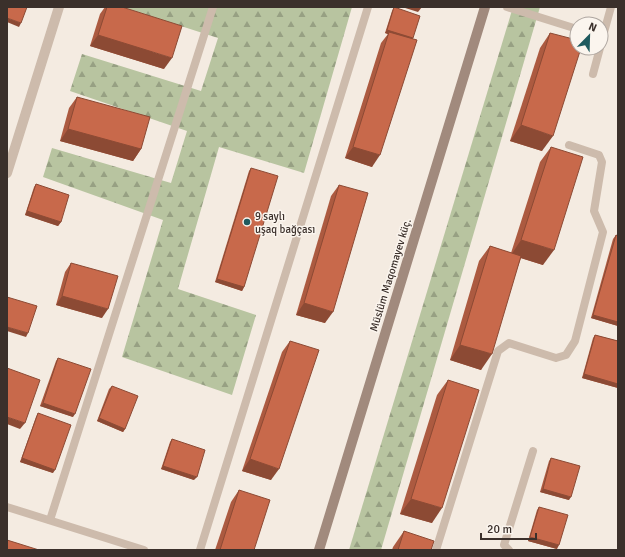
<svg xmlns="http://www.w3.org/2000/svg" width="625" height="557" font-family="Signika,sans-serif">
  <style>
    .forest { fill: url(#forest-firs) }
    .lines { fill: none; stroke-linecap: round; stroke-linejoin: round }
    .lane { stroke: #cdbbac; stroke-width: 8 }
    .street { stroke: #cdbbac; stroke-width: 10 }
    .secondary { stroke: #a18a7d; stroke-width: 10 }
    .wall { fill: #ac5a40 }
    .shaded-wall { fill: #8c4a34 }
    .building { fill: #c8694b; stroke: #8c4a34 }
    .poi-dot { fill: #1f5a5e; stroke: #fbf5ee; stroke-width: 1.5 }
    .labels { text-anchor: middle; stroke-width: 3; stroke-linejoin: round; paint-order: stroke }
    .poi-label { font-size: 11px; fill: #3b302b; stroke: #fbf5ee; text-anchor: start }
    .street-label { font-size: 11px; fill: #3b302b; stroke: #fbf5ee }
  </style>
  <defs>
    <pattern id="forest-firs" width="22" height="20" patternUnits="userSpaceOnUse"><rect width="22" height="20" fill="#b8c4a0"/><path d="M5 1l3.5 6h-7zM16 11l3.5 6h-7z" fill="#97a083"/></pattern>
  </defs>
  <rect width="100%" height="100%" fill="#f4ebe1"/>
  <g class="forest">
    <polygon points="122,7 352,7 304,173 219,147 178,289 256,315 232,395 122,357 163,220 43,177 52,148 171,183 187,131 70,91 82,54 201,91 218,38"/>
    <polygon points="513,7 540,7 381,550 349,550"/>
  </g>
  <g class="lines">
    <g class="lane">
      <polyline points="507,7 577,29"/>
      <polyline points="601,43 611,7"/>
      <polyline points="593,74 600,48"/>
      <polyline points="7,507 144,550"/>
      <polyline points="50,520 213,7"/>
      <polyline points="200,550 368,7"/>
      <polyline points="436,550 498,351 509,343 556,358 566,355 575,341 603,232 594,211 602,162 599,155 569,145"/>
      <polyline points="509,550 504,545 533,451"/>
    </g>
    <polyline class="street" points="7,173 59,7"/>
    <polyline class="secondary" points="319,550 485,7"/>
  </g>
  <g class="wall">
    <polygon points="105,7 122,7 164,69 90,46 100,14"/>
    <polygon points="394,7 413,39 372,167 345,158 381,43 388,34 385,33 392,11"/>
    <polygon points="550,33 542,151 510,141 540,48"/>
    <polygon points="77,97 141,149 133,161 60,141 69,108"/>
    <polygon points="551,147 543,265 521,258 481,370 450,360 479,261 490,246 511,253 540,162"/>
    <polygon points="251,168 244,287 242,291 215,282 249,171"/>
    <polygon points="36,184 61,222 58,226 25,215 34,187"/>
    <polygon points="339,185 325,323 296,315 331,196"/>
    <polygon points="616,235 618,236 618,326 591,318 613,239"/>
    <polygon points="71,263 102,318 56,305 65,272"/>
    <polygon points="595,335 618,341 618,388 582,378 593,338"/>
    <polygon points="290,341 271,480 242,471 282,352"/>
    <polygon points="58,358 73,417 40,406 56,361"/>
    <polygon points="448,380 432,523 400,514 437,395"/>
    <polygon points="112,386 125,429 123,432 97,421 109,389"/>
    <polygon points="38,413 53,473 20,462 36,417"/>
    <polygon points="172,439 194,480 161,469 170,442"/>
    <polygon points="551,458 569,500 540,492 549,461"/>
    <polygon points="239,490 254,550 215,550 231,502"/>
    <polygon points="539,507 557,549 528,541 537,510"/>
    <polygon points="404,531 431,550 392,550 393,547"/>
  </g>
  <g class="shaded-wall">
    <polygon points="402,7 422,7 418,12"/>
    <polygon points="7,18 21,23 19,27 7,22"/>
    <polygon points="387,30 413,38 411,41 389,32 388,34 385,33"/>
    <polygon points="98,35 172,58 164,69 90,46"/>
    <polygon points="521,125 553,136 542,151 510,141"/>
    <polygon points="68,129 141,149 133,161 60,141"/>
    <polygon points="353,147 380,155 372,167 345,158"/>
    <polygon points="27,211 61,222 58,226 25,215"/>
    <polygon points="521,240 554,250 543,265 511,255"/>
    <polygon points="217,279 244,287 242,291 215,282"/>
    <polygon points="62,296 108,309 102,318 56,305"/>
    <polygon points="304,303 333,312 325,323 296,315"/>
    <polygon points="593,315 618,322 618,326 591,318"/>
    <polygon points="7,327 28,333 26,337 7,331"/>
    <polygon points="460,345 492,354 481,370 450,360"/>
    <polygon points="584,374 618,384 618,388 582,378"/>
    <polygon points="43,403 75,414 73,417 40,406"/>
    <polygon points="7,417 25,423 20,429 7,424"/>
    <polygon points="99,418 125,429 123,432 97,421"/>
    <polygon points="22,458 55,470 53,473 20,462"/>
    <polygon points="250,459 279,469 271,480 242,471"/>
    <polygon points="163,466 197,477 194,480 161,469"/>
    <polygon points="543,489 571,497 569,500 540,492"/>
    <polygon points="411,499 442,508 432,523 400,514"/>
    <polygon points="530,537 559,545 557,549 528,541"/>
  </g>
  <g class="building">
    <polygon points="7,7 27,7 21,23 7,18"/>
    <polygon points="107,7 122,7 182,26 172,58 98,35"/>
    <polygon points="394,7 420,16 413,38 387,30"/>
    <polygon points="389,32 417,40 380,155 353,147"/>
    <polygon points="550,33 577,40 577,48 581,48 553,136 521,125"/>
    <polygon points="77,97 150,117 141,149 68,129"/>
    <polygon points="551,147 583,157 554,250 521,240"/>
    <polygon points="251,168 278,176 244,287 217,279"/>
    <polygon points="36,184 69,195 61,222 27,211"/>
    <polygon points="339,185 368,193 333,312 304,303"/>
    <polygon points="616,235 618,236 618,322 593,315"/>
    <polygon points="490,246 521,256 492,354 460,345"/>
    <polygon points="71,263 118,276 108,309 62,296"/>
    <polygon points="7,297 37,306 28,333 7,327"/>
    <polygon points="595,335 618,341 618,384 584,374"/>
    <polygon points="290,341 319,350 279,469 250,459"/>
    <polygon points="58,358 91,369 75,414 43,403"/>
    <polygon points="7,368 40,380 25,423 7,417"/>
    <polygon points="448,380 479,390 442,508 411,499"/>
    <polygon points="112,386 138,396 125,429 99,418"/>
    <polygon points="38,413 71,425 55,470 22,458"/>
    <polygon points="172,439 205,450 197,477 163,466"/>
    <polygon points="551,458 580,466 571,497 543,489"/>
    <polygon points="239,490 270,500 254,550 220,550"/>
    <polygon points="539,507 568,515 559,545 530,537"/>
    <polygon points="404,531 434,541 431,550 398,550"/>
    <polygon points="7,540 39,550 7,550"/>
  </g>
  <circle class="poi-dot" cx="247" cy="222" r="4"/>
  <g class="labels">
    <g class="poi-label">
      <text x="255" y="220">9 saylı<tspan x="255" dy="13">uşaq bağçası</tspan></text>
    </g>
    <g class="street-label">
      <text transform="translate(390 275) rotate(-73)" y="4">Müslüm Maqomayev küç.</text>
    </g>
  </g>
  <rect width="625" height="557" fill="none" stroke="#3b302b" stroke-width="16"/>
  <g transform="translate(589 36) rotate(23)"><circle r="19" fill="#fbf5ee" stroke="#aea6a0"/>
  <path d="M0-3L7 15L0 10L-7 15Z" fill="#1f5a5e"/>
  <text y="-6" font-size="11" font-weight="bold" text-anchor="middle" fill="#3b302b">N</text>
  </g>
  <path d="M481 533v6h55v-6" fill="none" stroke="#3b302b" stroke-width="2"/>
  <text x="487" y="533" font-size="12" fill="#3b302b" stroke="#fbf5ee" stroke-width="3" paint-order="stroke">20 m</text>
</svg>
